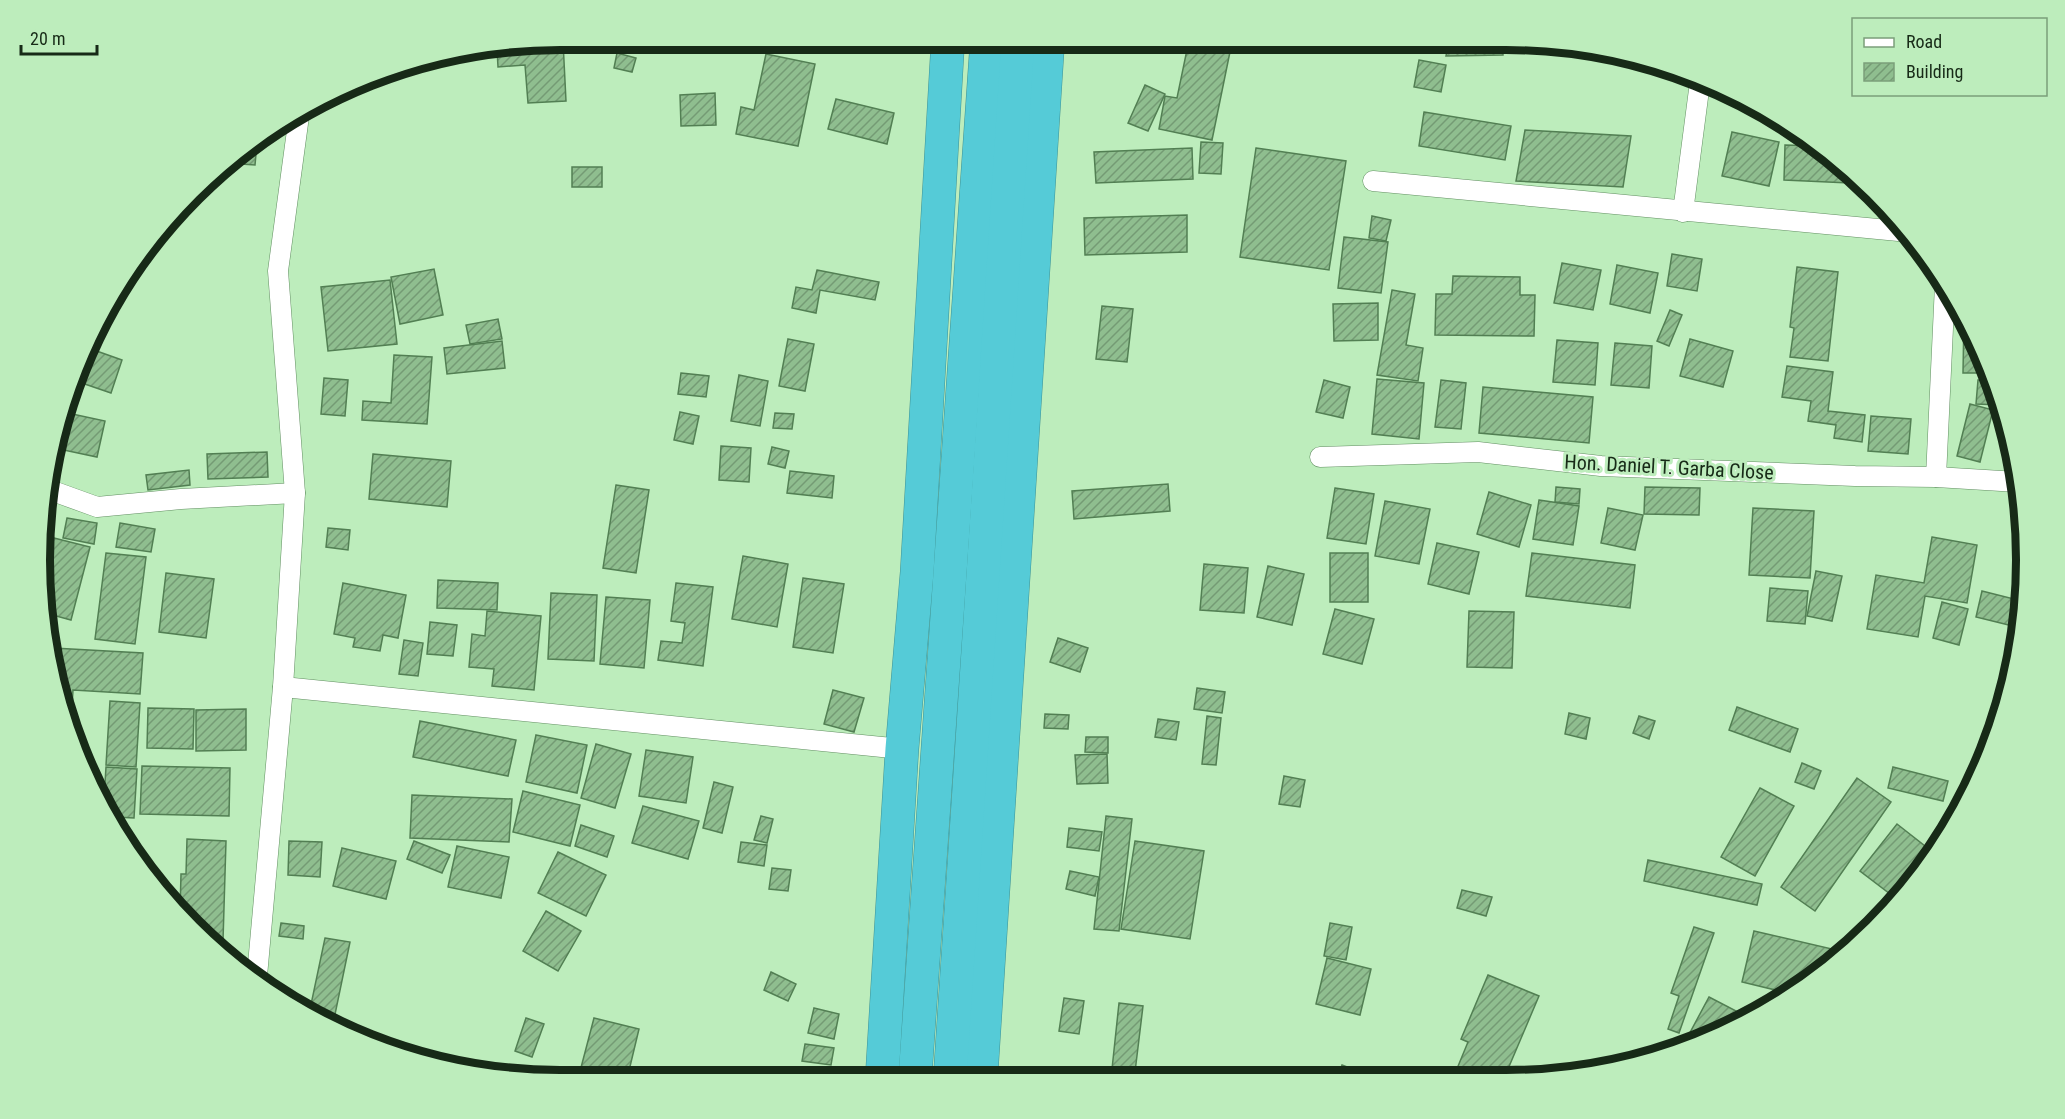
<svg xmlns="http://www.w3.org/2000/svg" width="2065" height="1119" font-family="'Roboto Condensed',sans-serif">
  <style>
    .building { fill: url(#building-hatch); stroke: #527f53; stroke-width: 1.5 }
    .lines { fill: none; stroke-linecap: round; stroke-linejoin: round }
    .street-casing { stroke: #628f62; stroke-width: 21 }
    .highway-casing { stroke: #3f9394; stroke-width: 34 }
    .street { stroke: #fff; stroke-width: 20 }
    .highway { stroke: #55cbd7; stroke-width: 33 }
    .labels { text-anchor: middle; stroke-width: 6; stroke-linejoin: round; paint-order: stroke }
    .street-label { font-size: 20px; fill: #172a17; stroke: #bdedbc }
    .rim { fill: none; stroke: #172a17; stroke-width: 8 }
  </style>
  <defs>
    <pattern id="building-hatch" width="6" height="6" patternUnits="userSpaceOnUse" patternTransform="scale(1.5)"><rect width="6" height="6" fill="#8fbe8f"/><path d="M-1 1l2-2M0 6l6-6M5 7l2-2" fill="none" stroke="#749b74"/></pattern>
  </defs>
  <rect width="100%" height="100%" fill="#bdedbc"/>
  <g class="building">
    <polygon points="1189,40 1220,40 1232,42 1212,140 1159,129 1165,96 1177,98"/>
    <polygon points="1449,40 1503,40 1503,55 1446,56"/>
    <polygon points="563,41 566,101 528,103 525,65 498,67 497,49 538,42"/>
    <polygon points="617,53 636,58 632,72 614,68"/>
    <polygon points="766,54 815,64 798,146 736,134 741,107 754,110"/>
    <polygon points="1419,60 1446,65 1441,92 1414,87"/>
    <polygon points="1145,85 1165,94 1148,131 1128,123"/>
    <polygon points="715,93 716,125 681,126 680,95"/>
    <polygon points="836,99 894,113 887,144 828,129"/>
    <polygon points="1746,101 1765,109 1774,115 1745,106"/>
    <polygon points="1424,112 1511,126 1505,160 1419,146"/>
    <polygon points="1525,130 1631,136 1623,187 1516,181"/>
    <polygon points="1732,132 1779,142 1769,186 1722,176"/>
    <polygon points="1201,142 1223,143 1221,174 1199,173"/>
    <polygon points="250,143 257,143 255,165 227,163 242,147"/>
    <polygon points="1785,145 1818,146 1850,169 1849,183 1784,180"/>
    <polygon points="1192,148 1193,179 1096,183 1094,152"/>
    <polygon points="1256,148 1346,161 1329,270 1240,257"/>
    <rect x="572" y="167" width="30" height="20"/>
    <polygon points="1859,179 1867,188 1858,187"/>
    <polygon points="1187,215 1187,252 1085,255 1084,218"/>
    <polygon points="1372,216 1391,220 1386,241 1369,238"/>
    <polygon points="1344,237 1388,242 1381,293 1338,288"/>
    <polygon points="1672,254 1702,259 1697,291 1667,286"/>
    <polygon points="1562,263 1601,270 1593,310 1554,303"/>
    <polygon points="1617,265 1658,273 1650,313 1610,304"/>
    <polygon points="1797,267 1838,272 1828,361 1790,357 1794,328 1790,327"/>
    <polygon points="434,269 443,315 400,324 391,277"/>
    <polygon points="817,270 879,282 875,300 820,290 816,313 792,308 796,287 812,290"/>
    <polygon points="1453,276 1520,277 1520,295 1535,295 1534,336 1435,335 1436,294 1452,294"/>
    <polygon points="390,280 397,344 328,351 321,287"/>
    <polygon points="1392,290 1415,294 1406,345 1423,348 1418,381 1377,375"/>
    <polygon points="1378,303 1378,340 1334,341 1333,304"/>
    <polygon points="1102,306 1133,309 1127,362 1096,359"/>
    <polygon points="1670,310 1682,315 1669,346 1657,341"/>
    <polygon points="1964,315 1972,329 1989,373 1963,373"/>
    <polygon points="498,319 502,339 470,344 466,325"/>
    <polygon points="788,339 814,344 805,391 779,386"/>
    <polygon points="1690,339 1733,351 1723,387 1680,376"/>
    <polygon points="1557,340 1598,343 1595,385 1553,382"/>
    <polygon points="502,341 505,368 447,374 444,348"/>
    <polygon points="1615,343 1652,346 1649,388 1611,385"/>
    <polygon points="91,349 122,360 111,393 76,381"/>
    <polygon points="394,355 432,357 427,424 362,420 363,401 391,403"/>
    <polygon points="1787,366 1833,372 1828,411 1865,415 1862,442 1834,438 1836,425 1808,421 1811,401 1782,397"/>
    <polygon points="681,373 709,376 706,397 678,394"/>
    <polygon points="739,375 768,381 760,426 731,421"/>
    <polygon points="324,378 348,380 345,416 321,414"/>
    <polygon points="1377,379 1424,383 1419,439 1372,434"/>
    <polygon points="1324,380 1350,387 1343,418 1316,412"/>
    <polygon points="1441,380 1466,383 1461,429 1435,427"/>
    <polygon points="1978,380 1992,380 2001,405 1976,404"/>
    <polygon points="1483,387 1593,397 1589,443 1479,433"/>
    <polygon points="1970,404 1993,410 1980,462 1957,456"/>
    <polygon points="63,412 105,421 97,457 54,448 57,425"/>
    <polygon points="680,412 699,416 693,444 674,440"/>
    <polygon points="775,413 794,414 792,429 773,428"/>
    <polygon points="1871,416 1911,419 1908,454 1868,451"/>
    <polygon points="721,446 751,448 749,482 719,480"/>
    <polygon points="772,447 789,451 785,468 768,464"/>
    <polygon points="267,452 268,477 208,479 207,454"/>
    <polygon points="373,454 451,461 447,507 369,499"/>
    <polygon points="189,470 190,485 148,490 146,475"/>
    <polygon points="790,471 834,476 832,498 787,493"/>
    <polygon points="1168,484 1170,511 1074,519 1072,491"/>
    <polygon points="616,485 649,490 636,573 603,568"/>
    <polygon points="1556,487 1580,489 1579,504 1555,502"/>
    <polygon points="1645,487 1700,488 1699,515 1644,514"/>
    <polygon points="1335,488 1374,494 1366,544 1327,538"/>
    <polygon points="1489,492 1531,505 1519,547 1477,534"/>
    <polygon points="1539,500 1579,506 1573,545 1533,539"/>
    <polygon points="1385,501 1430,509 1419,564 1375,556"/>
    <polygon points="1608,508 1643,515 1635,550 1601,543"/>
    <polygon points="1753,508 1814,511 1810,578 1749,575"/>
    <polygon points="67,518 97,523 94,544 63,538"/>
    <polygon points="120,523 155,529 151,552 116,547"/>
    <polygon points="328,528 350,530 348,550 326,547"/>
    <polygon points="50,537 90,547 71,620 45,613 40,594 43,564"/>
    <polygon points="1932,537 1977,545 1967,603 1925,596 1918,637 1867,629 1876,575 1924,583"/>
    <polygon points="1437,543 1479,552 1469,594 1428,584"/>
    <polygon points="106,553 146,557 135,644 95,639"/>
    <rect x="1330" y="553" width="38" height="49"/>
    <polygon points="1532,553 1635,565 1630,608 1526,596"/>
    <polygon points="743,556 788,564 777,627 732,619"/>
    <polygon points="1204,564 1248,568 1244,613 1200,610"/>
    <polygon points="1268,566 1304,574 1292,625 1257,617"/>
    <polygon points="1816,571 1842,576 1832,621 1807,616"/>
    <polygon points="166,573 214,579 206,638 159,632"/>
    <polygon points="803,578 844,584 833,653 793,647"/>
    <polygon points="438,580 498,583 497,610 437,608"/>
    <polygon points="343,583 406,595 398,638 383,635 380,651 353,647 355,638 334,634"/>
    <polygon points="676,583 713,587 703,666 658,660 661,641 682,643 685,623 671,621"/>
    <polygon points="1770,588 1808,591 1805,624 1767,621"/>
    <polygon points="1982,591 2022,601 2021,628 1976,617"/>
    <polygon points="551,593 597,595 594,661 548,659"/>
    <polygon points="606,597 650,600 644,668 600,664"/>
    <polygon points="1942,602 1968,609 1959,645 1933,638"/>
    <polygon points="1335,609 1374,619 1362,664 1323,654"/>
    <polygon points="487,611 541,616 534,690 492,686 494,669 469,667 472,634 485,636"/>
    <polygon points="1469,611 1514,612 1512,668 1467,667"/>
    <polygon points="430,622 457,625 453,656 427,654"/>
    <polygon points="1058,638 1088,648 1080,672 1050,662"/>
    <polygon points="404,640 423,643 418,676 399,674"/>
    <polygon points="53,648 143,653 140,694 73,690 71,725"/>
    <polygon points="1197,688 1225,692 1222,713 1194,709"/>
    <polygon points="833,690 864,698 854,732 824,724"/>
    <polygon points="110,701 140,703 136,767 106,765"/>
    <polygon points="1737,707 1798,729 1790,752 1729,730"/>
    <polygon points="148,708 194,709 193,749 147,748"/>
    <polygon points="246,709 246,750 196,751 196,710"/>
    <polygon points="1569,713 1590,718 1586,739 1565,734"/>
    <polygon points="1045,714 1069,715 1068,729 1044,728"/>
    <polygon points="1207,716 1221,718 1216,765 1202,764"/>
    <polygon points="1639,716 1655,721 1649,739 1633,733"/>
    <polygon points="1158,719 1179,722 1176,740 1155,737"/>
    <polygon points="420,721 516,740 508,776 413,757"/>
    <polygon points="536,735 587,745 577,793 526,782"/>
    <polygon points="1086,737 1108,737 1108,753 1085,752"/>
    <polygon points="596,744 631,754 615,808 581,798"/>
    <polygon points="646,750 693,757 686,803 639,796"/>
    <polygon points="1107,754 1108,783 1077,784 1075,755"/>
    <polygon points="1802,763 1821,771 1814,789 1795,782"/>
    <polygon points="142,766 230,768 229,816 140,814"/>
    <polygon points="106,767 137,769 134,818 115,817 94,783 105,783"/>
    <polygon points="1893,767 1948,781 1943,801 1888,788"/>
    <polygon points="1284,776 1305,780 1300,807 1279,804"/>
    <polygon points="1857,778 1891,802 1815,911 1781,887"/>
    <polygon points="714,782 733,787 722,833 703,828"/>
    <polygon points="1760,788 1794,806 1755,876 1721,857"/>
    <polygon points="523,791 580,805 570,846 513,832"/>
    <polygon points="412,795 512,799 509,842 410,838"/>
    <polygon points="643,806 699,821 688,859 632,843"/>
    <polygon points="761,816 773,819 767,843 754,840"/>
    <polygon points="1106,816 1132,819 1119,931 1094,929"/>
    <polygon points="1897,824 1930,850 1894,897 1860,871"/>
    <polygon points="581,825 614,836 607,857 575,846"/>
    <polygon points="1069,828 1102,832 1099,851 1067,847"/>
    <polygon points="187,839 226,841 223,941 215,941 180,912 181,874 186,874"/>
    <polygon points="289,841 322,842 320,877 288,875"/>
    <polygon points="414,841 450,855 442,873 407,859"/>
    <polygon points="1135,841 1204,851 1190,939 1121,929"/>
    <polygon points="741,842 767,845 764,866 738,862"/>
    <polygon points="457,846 509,857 501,898 448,887"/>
    <polygon points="342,848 396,861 386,899 333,886"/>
    <polygon points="558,852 606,875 586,916 538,893"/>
    <polygon points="1648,860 1762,884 1757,905 1644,881"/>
    <polygon points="772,868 791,870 788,891 769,889"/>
    <polygon points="1070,871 1099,877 1095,896 1066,889"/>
    <polygon points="1462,890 1492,897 1486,916 1457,908"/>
    <polygon points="546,911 581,931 558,971 523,951"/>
    <polygon points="281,923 304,926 303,939 279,936"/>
    <polygon points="1330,923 1352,927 1346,960 1324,956"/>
    <polygon points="1694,927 1714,933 1679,1033 1668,1029 1679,996 1671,993"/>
    <polygon points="1754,931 1832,949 1829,962 1792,994 1742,982"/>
    <polygon points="325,938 350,942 333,1024 309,1014"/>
    <polygon points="1327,958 1371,969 1360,1015 1316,1004"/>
    <polygon points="771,972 796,984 788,1001 764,990"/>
    <polygon points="1488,975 1539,996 1505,1076 1454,1076 1468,1042 1461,1039"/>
    <polygon points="1709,997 1742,1014 1740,1019 1692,1043 1686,1040"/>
    <polygon points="1064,998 1084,1001 1079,1034 1059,1031"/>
    <polygon points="1119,1003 1143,1006 1135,1072 1112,1069"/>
    <polygon points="814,1008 839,1014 834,1039 808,1033"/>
    <polygon points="526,1018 544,1024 532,1057 515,1051"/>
    <polygon points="594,1018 639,1029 627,1079 578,1079"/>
    <polygon points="805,1044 834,1048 831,1065 802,1061"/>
    <polygon points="1660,1047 1674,1052 1656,1056"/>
    <polygon points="1342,1065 1360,1072 1359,1076 1338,1076"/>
  </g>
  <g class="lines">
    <defs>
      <g id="street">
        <polyline points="1373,181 1909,232"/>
        <polyline points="1683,212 1700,82"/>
        <polyline points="1320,457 1478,452 1601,466 1855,476 1936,477 2018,482"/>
        <polyline points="1936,477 1945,285"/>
        <polyline points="50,490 97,507 181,499 295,493"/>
        <polyline points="283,687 902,749"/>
        <polyline points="257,976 283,687 295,493 278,271 299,116"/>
      </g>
      <g id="highway">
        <polyline points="981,1077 1048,40"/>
        <polyline points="882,1078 902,749 917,572 948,39"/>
        <polyline points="915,1078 987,39"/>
        <polyline points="950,1078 1018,40"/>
      </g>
    </defs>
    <use href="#street" class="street-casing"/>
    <use href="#highway" class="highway-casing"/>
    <use href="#street" class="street"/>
    <use href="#highway" class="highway"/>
  </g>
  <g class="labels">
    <g class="street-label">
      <text transform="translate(1669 467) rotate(3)" y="7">Hon. Daniel T. Garba Close</text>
    </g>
  </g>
  <path d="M0 0H2065V1119H0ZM560 50H1506A510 510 0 0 1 2016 560V560A510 510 0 0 1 1506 1070H560A510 510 0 0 1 50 560V560A510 510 0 0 1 560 50Z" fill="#bdedbc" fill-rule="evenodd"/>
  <path class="rim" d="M560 50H1506A510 510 0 0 1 2016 560V560A510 510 0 0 1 1506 1070H560A510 510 0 0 1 50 560V560A510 510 0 0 1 560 50Z"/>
  <rect x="1852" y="18" width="195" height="78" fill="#bdedbc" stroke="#7b9f7a" stroke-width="1.5"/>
  <rect x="1864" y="38" width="30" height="9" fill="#ffffff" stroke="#7b9f7a" stroke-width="1.5"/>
  <text x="1906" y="48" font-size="18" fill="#172a17">Road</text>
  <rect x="1864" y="63" width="30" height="18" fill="url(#building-hatch)" stroke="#7b9f7a" stroke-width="1.5"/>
  <text x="1906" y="78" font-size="18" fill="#172a17">Building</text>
  <path d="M21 45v9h76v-9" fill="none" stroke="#172a17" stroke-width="3"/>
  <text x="30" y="45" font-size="18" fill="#172a17" stroke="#bdedbc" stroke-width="4.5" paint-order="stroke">20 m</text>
</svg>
